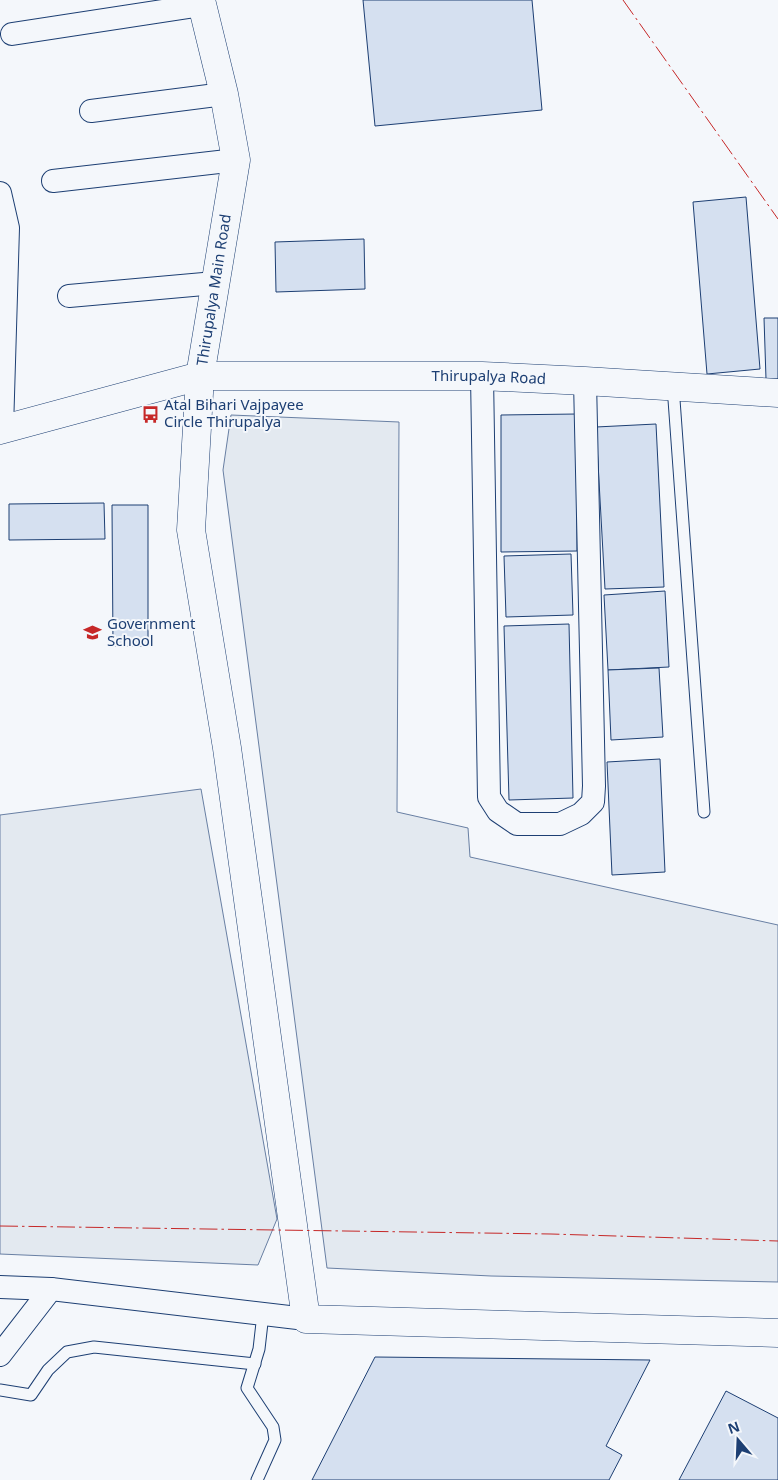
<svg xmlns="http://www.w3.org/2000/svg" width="778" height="1480" font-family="'Noto Sans',sans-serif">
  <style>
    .green { fill: #e3e9f0; stroke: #687fa3 }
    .building { fill: #d5e0f0; stroke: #1d3f73 }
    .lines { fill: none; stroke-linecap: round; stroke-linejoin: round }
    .service-casing { stroke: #1d3f73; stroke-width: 13 }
    .minor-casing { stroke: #1d3f73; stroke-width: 24 }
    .tertiary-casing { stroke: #1d3f73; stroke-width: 29 }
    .service { stroke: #f4f7fb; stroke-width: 11 }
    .minor { stroke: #f4f7fb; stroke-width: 22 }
    .tertiary { stroke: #f4f7fb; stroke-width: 28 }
    .power { stroke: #c62828; stroke-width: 1; stroke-dasharray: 18 4 2.5 4; stroke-linecap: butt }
    .labels { text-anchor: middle; stroke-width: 4; stroke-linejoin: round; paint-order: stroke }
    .street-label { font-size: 15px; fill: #1d3f73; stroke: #f4f7fb }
    .poi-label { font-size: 15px; fill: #1d3f73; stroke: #f4f7fb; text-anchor: start }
  </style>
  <rect width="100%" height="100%" fill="#f4f7fb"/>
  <g class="green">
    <polygon points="231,415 399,422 397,812 468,828 470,857 778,925 778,1282 491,1276 327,1268 223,470"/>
    <polygon points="201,789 277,1219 258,1265 0,1254 0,815"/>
  </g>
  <g class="building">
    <polygon points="363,0 532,0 542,110 375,126"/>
    <polygon points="746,197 760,369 707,374 693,202"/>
    <polygon points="364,239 365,289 276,292 275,242"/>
    <polygon points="764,318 778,318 778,379 766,379"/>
    <polygon points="577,414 577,551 501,552 501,415"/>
    <polygon points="656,424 664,587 605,589 596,427"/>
    <polygon points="104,503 105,539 9,540 9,504"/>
    <polygon points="112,505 148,505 148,646 113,646"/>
    <polygon points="571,554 573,615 506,617 504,556"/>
    <polygon points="665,591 669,667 608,670 604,595"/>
    <polygon points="569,624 573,798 509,800 504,626"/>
    <polygon points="659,668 663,737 611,740 608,670"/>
    <polygon points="660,759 665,872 612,875 607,762"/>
    <polygon points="375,1357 650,1360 606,1446 622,1455 609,1480 312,1480"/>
    <polygon points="726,1391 778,1418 778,1480 679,1480"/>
  </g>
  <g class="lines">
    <defs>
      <g id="service">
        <polyline points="673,386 704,812"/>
        <polyline points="0,1390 31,1395 48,1370 67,1352 94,1347 255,1364"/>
        <polyline points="257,1480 275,1440 273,1427 247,1388 259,1349 263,1314"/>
      </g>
      <g id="minor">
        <polyline points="12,34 202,5"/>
        <polyline points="91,111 224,94"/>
        <polyline points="53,181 236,160"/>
        <polyline points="0,193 8,228 2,429"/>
        <polyline points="69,296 215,283"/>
        <polyline points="482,376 489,797 498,811 517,824 560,824 581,814 593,802 594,786 585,381"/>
        <polyline points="0,1287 51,1289 306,1319"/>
        <polyline points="0,1355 51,1289"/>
      </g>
      <g id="tertiary">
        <polyline points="201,0 224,94 236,160 200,376 191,530 227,748 306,1319 778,1333"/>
        <path id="s1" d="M0,430L200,376H482L585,381L778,393"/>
      </g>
    </defs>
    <use href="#service" class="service-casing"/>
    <use href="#minor" class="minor-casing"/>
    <use href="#tertiary" class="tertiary-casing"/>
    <use href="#service" class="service"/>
    <use href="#minor" class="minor"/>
    <use href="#tertiary" class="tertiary"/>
    <g class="power">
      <polyline points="623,0 778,219"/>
      <polyline points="0,1226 551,1234 778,1241"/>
    </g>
  </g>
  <defs>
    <symbol id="bus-bare" viewBox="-9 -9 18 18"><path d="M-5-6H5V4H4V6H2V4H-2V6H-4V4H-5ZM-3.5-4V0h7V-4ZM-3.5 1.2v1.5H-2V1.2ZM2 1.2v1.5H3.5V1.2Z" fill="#c62828" stroke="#f4f7fb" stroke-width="2.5" paint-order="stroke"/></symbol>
    <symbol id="school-bare" viewBox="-9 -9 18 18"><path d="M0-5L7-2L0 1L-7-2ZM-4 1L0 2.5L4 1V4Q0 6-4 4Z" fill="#c62828" stroke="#f4f7fb" stroke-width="2.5" paint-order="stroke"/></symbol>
  </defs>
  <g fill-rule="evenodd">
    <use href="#bus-bare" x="138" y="402" width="25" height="25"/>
    <use href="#school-bare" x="80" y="620" width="25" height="25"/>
  </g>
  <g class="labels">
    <g class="street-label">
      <text transform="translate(214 290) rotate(-81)" y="5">Thirupalya Main Road</text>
      <text dy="5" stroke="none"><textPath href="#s1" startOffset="496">Thirupalya Road</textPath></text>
    </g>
    <g class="poi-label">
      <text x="164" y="410">Atal Bihari Vajpayee<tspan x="164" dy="17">Circle Thirupalya</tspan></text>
      <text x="107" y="629">Government<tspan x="107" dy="17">School</tspan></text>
    </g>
  </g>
  <g transform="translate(738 1440) rotate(341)" stroke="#f4f7fb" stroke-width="4" paint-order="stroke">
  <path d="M0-4L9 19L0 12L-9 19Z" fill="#1d3f73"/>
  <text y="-8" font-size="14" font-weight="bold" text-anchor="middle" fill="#1d3f73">N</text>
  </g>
</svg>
